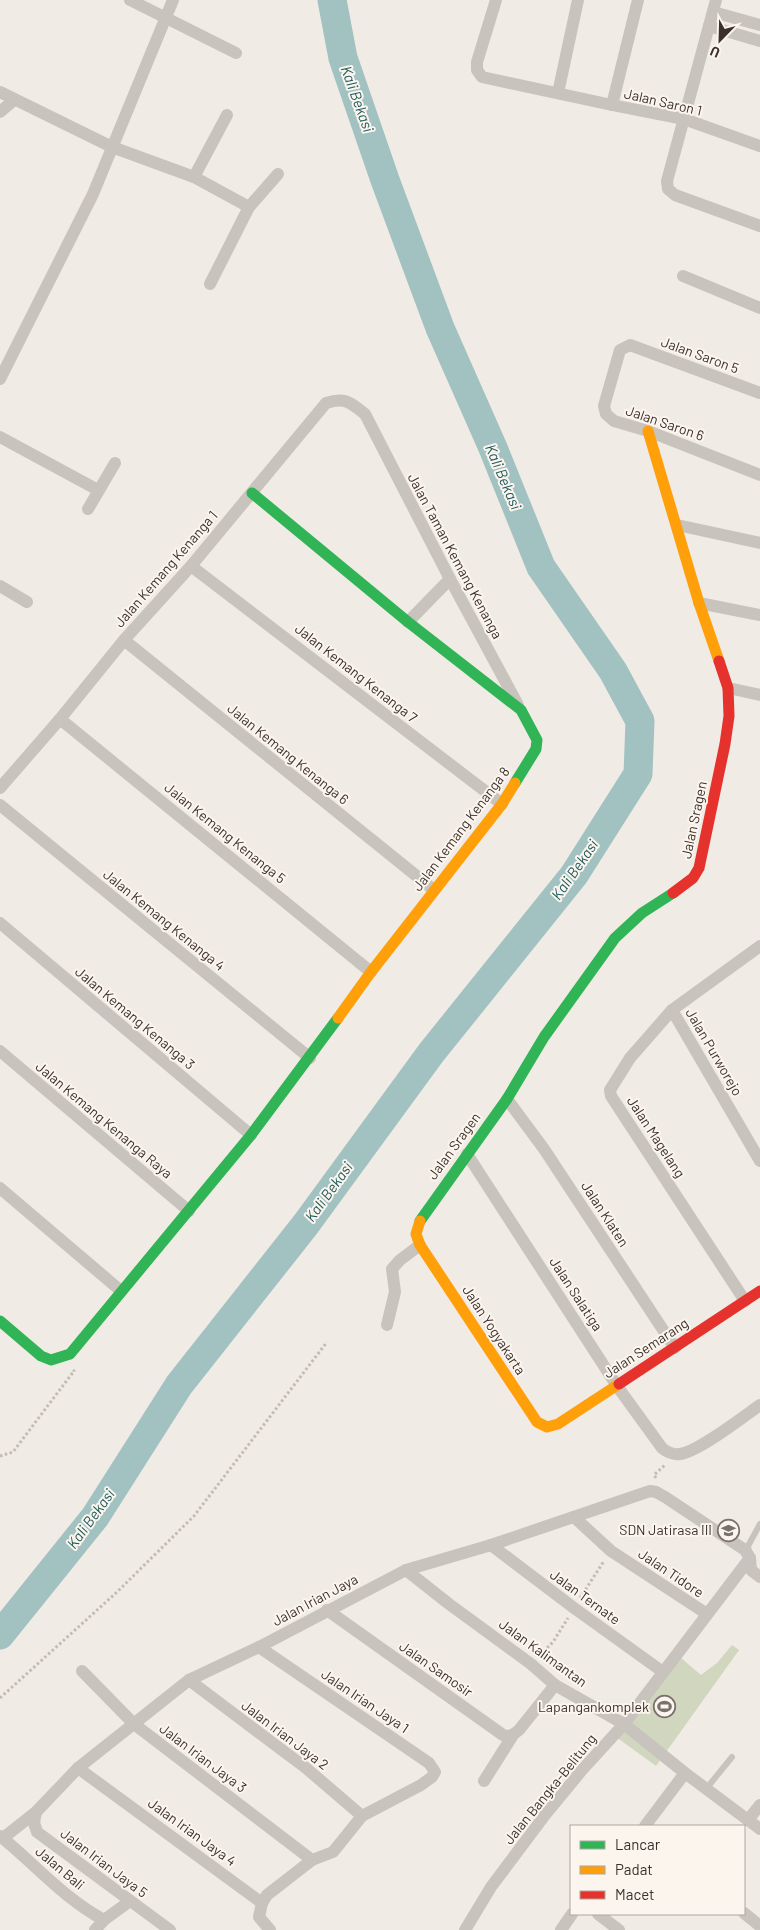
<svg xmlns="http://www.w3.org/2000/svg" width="760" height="1930" font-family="Barlow,sans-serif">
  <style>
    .grass { fill: #d1d6bf }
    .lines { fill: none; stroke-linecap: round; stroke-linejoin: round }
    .river { stroke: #a1c2c1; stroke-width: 29 }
    .path { stroke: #c2bbb6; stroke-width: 3; stroke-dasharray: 2.5 2.5; stroke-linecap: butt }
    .lane { stroke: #c9c3be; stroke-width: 6 }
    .street { stroke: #c9c3be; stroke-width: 12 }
    .fast { stroke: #30b455; stroke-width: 11 }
    .slow { stroke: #ff9f0a; stroke-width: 11 }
    .jam { stroke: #e5322d; stroke-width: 11 }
    .labels { text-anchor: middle; stroke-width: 4; stroke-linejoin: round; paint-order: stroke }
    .street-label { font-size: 14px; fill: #3b302b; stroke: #fbf5ee }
    .poi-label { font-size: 14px; fill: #3b302b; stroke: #fbf5ee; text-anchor: end }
    .water-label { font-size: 15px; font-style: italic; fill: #1f5a5e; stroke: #fbf5ee }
  </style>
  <rect width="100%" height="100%" fill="#f0ebe5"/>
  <polygon class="grass" points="732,1645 739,1650 656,1766 612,1734 674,1652 701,1675 717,1663"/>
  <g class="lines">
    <polyline class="river" points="0,1635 95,1517 179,1385 306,1224 431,1053 574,875 638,774 640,721 613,671 541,567 493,448 440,328 385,180 343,58 332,0"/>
    <g class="path">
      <polyline points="0,1456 13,1452 74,1371 73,1370"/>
      <polyline points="656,1478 654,1475 665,1465"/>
      <polyline points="580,1598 604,1561"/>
      <polyline points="540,1655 553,1642 568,1618"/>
      <polyline points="0,1698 117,1592 194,1516 327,1342"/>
    </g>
    <g class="lane">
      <polyline points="749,1552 748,1546 760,1524"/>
      <polyline points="706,1789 732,1757"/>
    </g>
    <g class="street">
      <polyline points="130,0 236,53"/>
      <polyline points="496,0 477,62 477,70 482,77 612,105 684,119 760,146"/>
      <polyline points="716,0 667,181 668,189 675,195 760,226"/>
      <polyline points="713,12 760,25"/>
      <polyline points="709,26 760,41"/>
      <polyline points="0,92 112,147 194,177 249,207 210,284"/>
      <polyline points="558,93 578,0"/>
      <polyline points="612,105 638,0"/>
      <polyline points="0,112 14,100"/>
      <polyline points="194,177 227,115"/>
      <polyline points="249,207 278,174"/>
      <polyline points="683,276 760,308"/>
      <polyline points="0,379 93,194 173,0"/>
      <polyline points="760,393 630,345 620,350 604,406 606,414 614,421 648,431 760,475"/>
      <polyline points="0,437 98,490"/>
      <polyline points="88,509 115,463"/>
      <polyline points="677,525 760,543"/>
      <polyline points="191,566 502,804"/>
      <polyline points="0,586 27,602"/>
      <polyline points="699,603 760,615"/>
      <polyline points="408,622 450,579"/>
      <polyline points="124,640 434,890"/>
      <polyline points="728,688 760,695"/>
      <polyline points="60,719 371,972"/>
      <path d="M0,788L60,719L124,640L191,566L326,403C345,397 350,402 365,414L450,579L518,705"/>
      <polyline points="0,805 310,1058"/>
      <polyline points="0,923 251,1135"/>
      <polyline points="672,1010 760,1161"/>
      <polyline points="0,1051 189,1211"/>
      <polyline points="507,1099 544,1149 675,1348"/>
      <path d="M467,1154L617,1386L662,1448C668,1453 673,1455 680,1454C698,1452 743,1417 760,1405"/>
      <polyline points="0,1188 121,1291"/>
      <polyline points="745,1301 611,1096 610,1090 630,1058 672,1010 760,946"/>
      <polyline points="387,1325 395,1292 392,1269 400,1260 420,1245"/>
      <polyline points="574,1517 611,1551 707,1614"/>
      <polyline points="491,1545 574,1608 663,1672"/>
      <polyline points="406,1570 449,1604 531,1664 555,1685 624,1724 685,1773 760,1829"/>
      <path d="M327,1610L503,1735C510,1737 513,1735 519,1730L555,1685"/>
      <polyline points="259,1647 429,1763 435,1772 432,1777 421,1785 362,1816 333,1852 312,1860 267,1895 262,1903"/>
      <polyline points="82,1671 134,1724 312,1860"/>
      <polyline points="189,1680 306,1768 362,1816"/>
      <polyline points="78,1768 262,1903 259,1917 270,1930"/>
      <polyline points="484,1781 513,1735"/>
      <polyline points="36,1812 34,1823 37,1832 170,1930"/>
      <polyline points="748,1820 760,1805"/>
      <polyline points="645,1826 685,1773"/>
      <path d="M0,1836C36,1865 62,1897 104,1920"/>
      <polyline points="3,1838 36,1812 78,1768 189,1680 259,1647 406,1570 491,1545 650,1491 656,1492 665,1497 745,1550 750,1558 751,1570 760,1577"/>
      <polyline points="744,1913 760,1926"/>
      <polyline points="598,1914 619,1930"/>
      <polyline points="95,1930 104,1920 130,1901"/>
      <polyline points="465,1930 491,1887 545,1815 582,1770 624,1724 750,1558"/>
      <polyline points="561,1930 572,1914"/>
    </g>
    <g class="fast">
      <polyline points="252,493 408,622 521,710 537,740 536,749 515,783"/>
      <polyline points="420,1221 507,1099 544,1037 615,938 642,913 673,893"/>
      <polyline points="0,1321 41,1356 51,1360 70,1354 251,1135 338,1018"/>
    </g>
    <g class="slow">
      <polyline points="648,431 699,603 719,661"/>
      <polyline points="338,1018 371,972 502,804 515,783"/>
      <polyline points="420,1221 416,1234 420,1245 537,1422 547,1427 558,1424 619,1384"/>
    </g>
    <g class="jam">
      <polyline points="673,893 693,878 699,868 725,744 729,716 728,688 719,661"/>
      <polyline points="619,1384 760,1291"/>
    </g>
  </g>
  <defs>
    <symbol id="school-ring" viewBox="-11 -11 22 22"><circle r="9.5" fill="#fbf5ee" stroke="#7a716c" stroke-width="1.5"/><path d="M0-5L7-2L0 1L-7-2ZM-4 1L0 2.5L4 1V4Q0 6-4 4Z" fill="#7a716c"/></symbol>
    <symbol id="stadium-ring" viewBox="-11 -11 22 22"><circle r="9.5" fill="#fbf5ee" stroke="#7a716c" stroke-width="1.5"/><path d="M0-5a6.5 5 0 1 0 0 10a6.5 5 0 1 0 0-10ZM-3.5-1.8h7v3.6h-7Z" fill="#7a716c"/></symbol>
  </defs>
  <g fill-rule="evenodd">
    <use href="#school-ring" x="716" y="1518" width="25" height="25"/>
    <use href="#stadium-ring" x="652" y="1694" width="25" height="25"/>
  </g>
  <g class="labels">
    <g class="street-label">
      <text transform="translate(663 102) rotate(13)" y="5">Jalan Saron 1</text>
      <text transform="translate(700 355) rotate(20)" y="5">Jalan Saron 5</text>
      <text transform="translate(665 423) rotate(19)" y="5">Jalan Saron 6</text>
      <text transform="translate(455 556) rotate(62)" y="5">Jalan Taman Kemang Kenanga</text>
      <text transform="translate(166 569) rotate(-49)" y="5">Jalan Kemang Kenanga 1</text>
      <text transform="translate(356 673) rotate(38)" y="5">Jalan Kemang Kenanga 7</text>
      <text transform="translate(288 754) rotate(39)" y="5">Jalan Kemang Kenanga 6</text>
      <text transform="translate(694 820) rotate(-78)" y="5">Jalan Sragen</text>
      <text transform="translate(461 829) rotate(-53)" y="5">Jalan Kemang Kenanga 8</text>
      <text transform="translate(225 833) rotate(39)" y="5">Jalan Kemang Kenanga 5</text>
      <text transform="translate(164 920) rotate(39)" y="5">Jalan Kemang Kenanga 4</text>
      <text transform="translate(135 1018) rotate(40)" y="5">Jalan Kemang Kenanga 3</text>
      <text transform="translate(714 1052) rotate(60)" y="5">Jalan Purworejo</text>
      <text transform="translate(104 1120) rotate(40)" y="5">Jalan Kemang Kenanga Raya</text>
      <text transform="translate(656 1137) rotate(57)" y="5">Jalan Magelang</text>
      <text transform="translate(454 1146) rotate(-54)" y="5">Jalan Sragen</text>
      <text transform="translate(605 1214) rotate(57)" y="5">Jalan Klaten</text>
      <text transform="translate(576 1294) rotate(57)" y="5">Jalan Salatiga</text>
      <text transform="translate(494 1330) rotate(57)" y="5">Jalan Yogyakarta</text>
      <text transform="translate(646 1348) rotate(-33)" y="5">Jalan Semarang</text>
      <text transform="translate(671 1573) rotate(34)" y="5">Jalan Tidore</text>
      <text transform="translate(585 1597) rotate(36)" y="5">Jalan Ternate</text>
      <text transform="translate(315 1600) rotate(-28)" y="5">Jalan Irian Jaya</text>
      <text transform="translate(543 1653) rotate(36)" y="5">Jalan Kalimantan</text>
      <text transform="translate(436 1669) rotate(35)" y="5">Jalan Samosir</text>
      <text transform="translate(365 1701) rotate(34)" y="5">Jalan Irian Jaya 1</text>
      <text transform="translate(285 1735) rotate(37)" y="5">Jalan Irian Jaya 2</text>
      <text transform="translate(203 1758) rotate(37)" y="5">Jalan Irian Jaya 3</text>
      <text transform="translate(550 1789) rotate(-51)" y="5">Jalan Bangka-Belitung</text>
      <text transform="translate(192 1832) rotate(36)" y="5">Jalan Irian Jaya 4</text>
      <text transform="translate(104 1863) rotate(37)" y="5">Jalan Irian Jaya 5</text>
      <text transform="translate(60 1868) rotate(40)" y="5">Jalan Bali</text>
    </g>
    <g class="poi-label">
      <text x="712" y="1535">SDN Jatirasa III</text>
      <text x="649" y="1712">Lapangankomplek</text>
    </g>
    <g class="water-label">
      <text transform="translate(357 99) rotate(70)" y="5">Kali Bekasi</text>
      <text transform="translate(503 477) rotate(67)" y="5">Kali Bekasi</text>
      <text transform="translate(575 870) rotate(-55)" y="5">Kali Bekasi</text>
      <text transform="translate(329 1192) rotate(-54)" y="5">Kali Bekasi</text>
      <text transform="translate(91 1519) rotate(-54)" y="5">Kali Bekasi</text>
    </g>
  </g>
  <rect x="570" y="1825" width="175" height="90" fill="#fbf5ee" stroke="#aea6a0"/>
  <rect x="580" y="1841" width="25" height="8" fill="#30b455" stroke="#aea6a0"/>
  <text x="615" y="1850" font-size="15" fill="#3b302b">Lancar</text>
  <rect x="580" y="1866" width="25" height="8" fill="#ff9f0a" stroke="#aea6a0"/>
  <text x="615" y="1875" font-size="15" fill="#3b302b">Padat</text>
  <rect x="580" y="1891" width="25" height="8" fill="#e5322d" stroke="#aea6a0"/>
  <text x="615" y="1900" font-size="15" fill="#3b302b">Macet</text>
  <g transform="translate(720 40) rotate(203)" stroke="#fbf5ee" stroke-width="4" paint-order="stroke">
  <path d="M0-4L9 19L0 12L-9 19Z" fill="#3b302b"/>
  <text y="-8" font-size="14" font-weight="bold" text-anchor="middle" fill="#3b302b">U</text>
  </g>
</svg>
